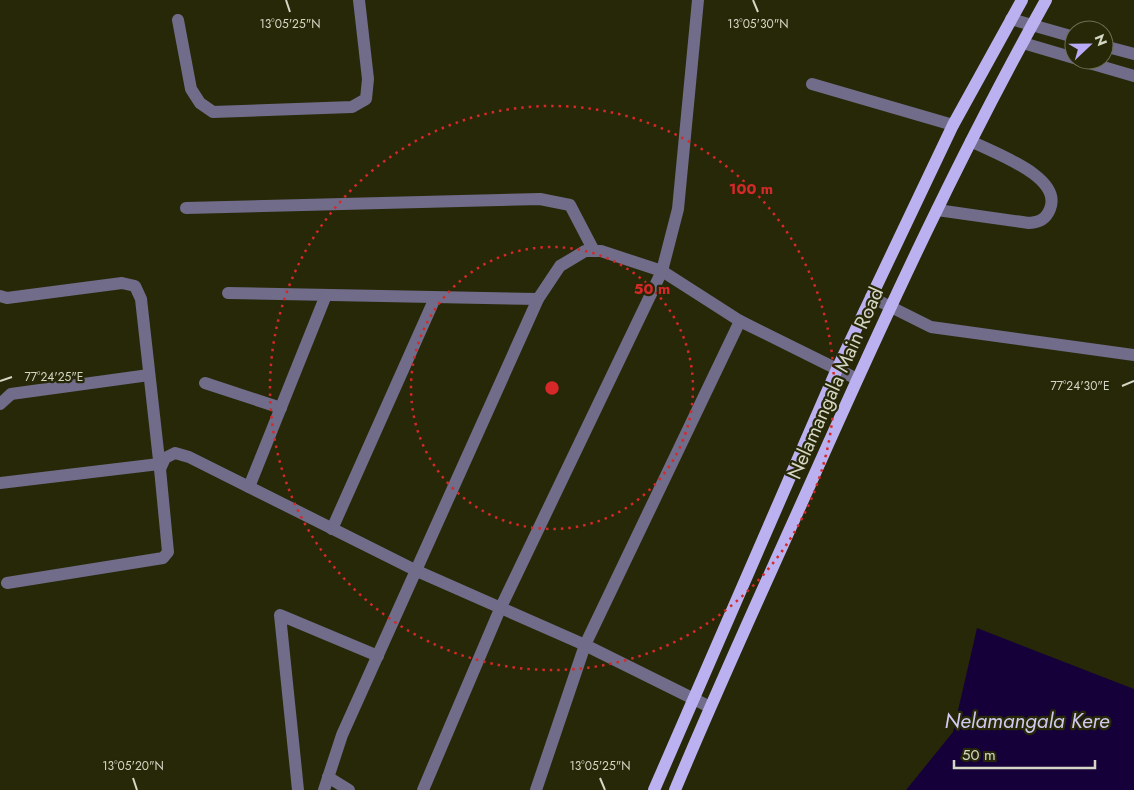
<svg xmlns="http://www.w3.org/2000/svg" width="1134" height="790" font-family="Jost,sans-serif">
  <style>
    .water { fill: #160039 }
    .lines { fill: none; stroke-linecap: round; stroke-linejoin: round }
    .minor { stroke: #706c8a; stroke-width: 12 }
    .major { stroke: #bcb1f0; stroke-width: 12 }
    .ticks { fill: none; stroke: #d5d7c5; stroke-width: 2 }
    .ring { fill: none; stroke: #d62828; stroke-width: 2.5; stroke-dasharray: 2.5 5 }
    .labels { text-anchor: middle; stroke-width: 4.5; stroke-linejoin: round; paint-order: stroke }
    .street-label { font-size: 20px; fill: #d5d7c5; stroke: #272808 }
    .water-label { font-size: 21px; font-style: italic; fill: #d0caf1; stroke: #272808 }
    .ticks-label { font-size: 12px; text-anchor: middle; fill: #d5d7c5; stroke: #272808; stroke-width: 4.5; stroke-linejoin: round; paint-order: stroke }
    .centre { fill: #d62828; stroke: #272808; stroke-width: 2.5 }
    .ring-label { font-size: 15px; text-anchor: middle; font-weight: bold; fill: #d62828; stroke: #272808; stroke-width: 4.5; stroke-linejoin: round; paint-order: stroke }
  </style>
  <rect width="100%" height="100%" fill="#272808"/>
  <polygon class="water" points="977,628 1134,689 1134,790 906,790 953,732"/>
  <g class="lines">
    <g class="minor">
      <polyline points="1011,19 1074,37"/>
      <polyline points="178,20 191,89 200,103 213,112 352,107 366,99 368,79 359,0"/>
      <polyline points="1023,43 1074,58"/>
      <polyline points="1104,46 1134,54"/>
      <polyline points="1079,60 1134,76"/>
      <polyline points="812,84 953,125"/>
      <polyline points="186,208 540,199 570,205 594,251"/>
      <path d="M937,210L1029,223C1040,222 1046,219 1050,209C1063,176 993,153 971,141"/>
      <polyline points="228,293 538,299"/>
      <polyline points="0,296 7,298 122,283 135,286 141,299 160,469"/>
      <polyline points="871,297 931,327 1134,355"/>
      <polyline points="205,383 281,408"/>
      <polyline points="0,404 11,394 149,375"/>
      <polyline points="0,483 159,464"/>
      <polyline points="249,487 326,295"/>
      <polyline points="332,529 435,298"/>
      <polyline points="7,583 163,558 168,552 160,469 165,458 175,453 189,457 417,571 585,645 710,707"/>
      <polyline points="328,777 349,790"/>
      <polyline points="298,790 280,615 378,656"/>
      <polyline points="324,790 342,735 538,299 560,266 585,251 601,251 662,271 740,321 857,379"/>
      <polyline points="423,790 500,609 662,271 678,209 698,0"/>
      <polyline points="536,790 585,645 740,321"/>
    </g>
    <g class="major">
      <polyline points="654,790 837,369 953,125 1022,0"/>
      <path d="M675,790C720,682 769,576 817,469C888,310 961,152 1046,0"/>
    </g>
  </g>
  <path class="ticks" d="M286,0L290,12M753,0L758,12M0,381L12,377M1122,386L1134,381M133,778L137,790M600,778L605,790"/>
  <g class="ring">
    <circle cx="552" cy="388" r="141"/>
    <circle cx="552" cy="388" r="282"/>
  </g>
  <g class="labels">
    <g class="street-label">
      <text transform="translate(835 383) rotate(-66)" y="7">Nelamangala Main Road</text>
    </g>
    <g class="water-label">
      <text x="1027" y="728">Nelamangala Kere</text>
    </g>
  </g>
  <g class="ticks-label">
    <text x="290" y="28">13°05'25"N</text>
    <text x="758" y="28">13°05'30"N</text>
    <text x="54" y="381">77°24'25"E</text>
    <text x="1080" y="390">77°24'30"E</text>
    <text x="133" y="770">13°05'20"N</text>
    <text x="600" y="770">13°05'25"N</text>
  </g>
  <circle cx="552" cy="388" r="8" class="centre"/>
  <g class="ring-label">
    <text x="751" y="194">100 m</text>
    <text x="652" y="294">50 m</text>
  </g>
  <g transform="translate(1089 45) rotate(68)"><circle r="24" fill="#272808" stroke="#6d6e54"/>
  <path d="M0-4L9 19L0 12L-9 19Z" fill="#b9abf7"/>
  <text y="-8" font-size="14" font-weight="bold" text-anchor="middle" fill="#d5d7c5">N</text>
  </g>
  <path d="M954 760v8h141v-8" fill="none" stroke="#d5d7c5" stroke-width="2.5"/>
  <text x="962" y="760" font-size="15" fill="#d5d7c5" stroke="#272808" stroke-width="4" paint-order="stroke">50 m</text>
</svg>
